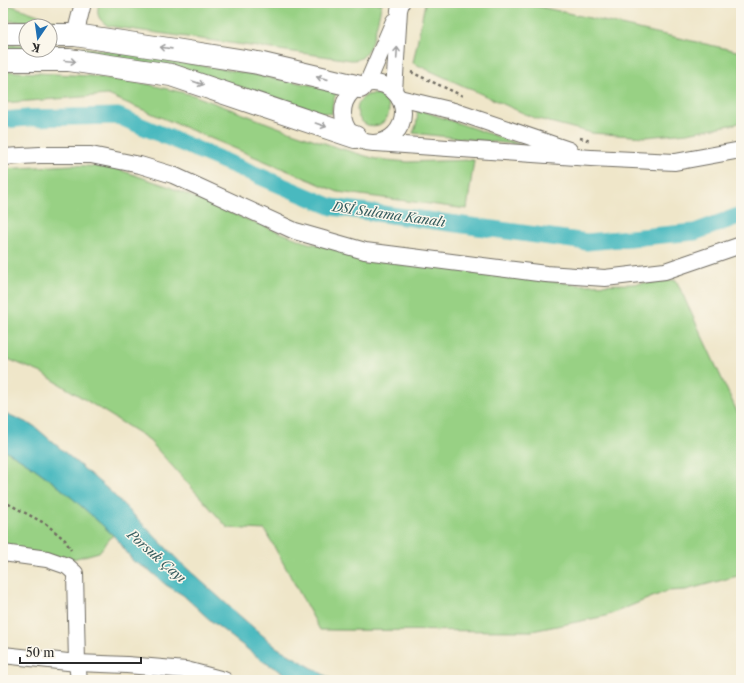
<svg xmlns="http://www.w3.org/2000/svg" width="744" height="683" font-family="'Libre Caslon Text',serif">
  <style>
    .green { fill: #98d184; stroke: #627e58 }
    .water { fill: #49b9bf; stroke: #3a7275 }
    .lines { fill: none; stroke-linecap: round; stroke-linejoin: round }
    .canal { stroke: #49b9bf; stroke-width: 17 }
    .street-casing { stroke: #706c62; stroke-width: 18 }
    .secondary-casing { stroke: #706c62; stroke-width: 24 }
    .path { stroke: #706c62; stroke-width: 2.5; stroke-dasharray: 3 3; stroke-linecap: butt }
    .street { stroke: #fff; stroke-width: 16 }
    .secondary { stroke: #fff; stroke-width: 22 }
    .oneway { stroke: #a0a0a0 }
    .labels { text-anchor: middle; stroke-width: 3; stroke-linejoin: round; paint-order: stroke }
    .water-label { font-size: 13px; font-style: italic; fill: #365d5f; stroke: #fbf7ec }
  </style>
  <rect width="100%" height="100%" fill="#fbf7ec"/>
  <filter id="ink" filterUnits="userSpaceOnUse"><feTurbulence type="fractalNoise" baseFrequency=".025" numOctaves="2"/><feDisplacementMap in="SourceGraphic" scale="8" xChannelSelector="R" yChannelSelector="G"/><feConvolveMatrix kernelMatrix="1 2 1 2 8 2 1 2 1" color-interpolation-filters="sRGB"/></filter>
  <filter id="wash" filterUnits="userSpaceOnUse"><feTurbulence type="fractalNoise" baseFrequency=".012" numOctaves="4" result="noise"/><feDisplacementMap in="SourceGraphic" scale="16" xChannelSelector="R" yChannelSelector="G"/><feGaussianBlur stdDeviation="0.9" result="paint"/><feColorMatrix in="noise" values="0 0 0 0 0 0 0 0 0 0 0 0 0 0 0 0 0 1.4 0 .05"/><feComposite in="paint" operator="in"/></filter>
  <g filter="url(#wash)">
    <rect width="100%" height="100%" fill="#efe6c9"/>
    <g class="green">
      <polygon points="3,3 4,3 58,22 3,21"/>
      <path d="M99,3H382C378,17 373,51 361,58C358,60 354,60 351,60L108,26C98,19 96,15 99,3Z"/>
      <polygon points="425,3 523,3 741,52 741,121 736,124 687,133 645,137 592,133 534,118 413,63"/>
      <path d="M3,45H26V50H50V46C84,47 119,52 153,57C215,67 277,79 339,90C333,97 332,105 332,114L323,113L175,66L3,50Z"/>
      <polygon points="3,71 90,76 147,84 193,95 283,129 339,148 376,159 408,162 474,160 467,209 338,192 108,95 3,103"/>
      <circle cx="373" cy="110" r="16"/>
      <path d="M417,109L522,145L413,133C417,124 418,118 417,109Z"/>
      <polygon points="72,165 114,168 167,186 228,212 308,243 459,269 581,285 632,284 676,280 741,420 741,575 686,590 667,591 606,616 532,631 320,630 265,530 228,528 147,438 42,373 3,357 3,169"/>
      <path d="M3,449C45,471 79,504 113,535L99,552L69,560L3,546Z"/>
    </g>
    <path class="water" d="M3,412L34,426L111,492L181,563L232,609L276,647L333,680H296L264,662L210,620L183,595L166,585L149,570L133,561L120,543L113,535C79,504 45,471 3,449Z"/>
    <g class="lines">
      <polyline class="canal" points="3,120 28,118 118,116 332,207 587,242 695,232 741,215"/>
    </g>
  </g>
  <g filter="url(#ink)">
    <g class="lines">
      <defs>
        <g id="street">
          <polyline points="75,35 83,3"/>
          <circle cx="373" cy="113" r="30"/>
          <polyline points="367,84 394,21"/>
          <polyline points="394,92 399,10 401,3"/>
          <polyline points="399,98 454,111 569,150"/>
          <polyline points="376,143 591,158 675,162 741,150"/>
          <polyline points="3,157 40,155 91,155 140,165 173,175 295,231 365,251 546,274 605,278 665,271 741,245"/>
          <polyline points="3,553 47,559 67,566 75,573 77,663 79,680"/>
          <polyline points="3,655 77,663 127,665 186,670 224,680"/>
        </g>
        <g id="secondary">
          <polyline points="3,34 26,34"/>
          <polyline points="50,35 75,35 175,50 258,63 360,87"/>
          <polyline points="3,60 69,60 171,75 355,137"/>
        </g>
      </defs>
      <use href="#street" class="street-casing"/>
      <use href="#secondary" class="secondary-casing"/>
      <g class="path">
        <polyline points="411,72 463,96"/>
        <polyline points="580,138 591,141"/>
        <polyline points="3,501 46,524 65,540 71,550"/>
      </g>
      <use href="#street" class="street"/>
      <use href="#secondary" class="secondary"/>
    </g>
    <defs><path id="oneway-shaft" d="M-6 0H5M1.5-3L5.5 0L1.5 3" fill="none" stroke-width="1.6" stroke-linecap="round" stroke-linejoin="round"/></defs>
    <g class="oneway">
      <use href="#oneway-shaft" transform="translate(166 48) rotate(-172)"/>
      <use href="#oneway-shaft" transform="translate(397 53) rotate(-87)"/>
      <use href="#oneway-shaft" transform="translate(70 61) rotate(5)"/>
      <use href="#oneway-shaft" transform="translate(322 78) rotate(-167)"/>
      <use href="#oneway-shaft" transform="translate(198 83) rotate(19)"/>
      <use href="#oneway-shaft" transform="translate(321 125) rotate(19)"/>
    </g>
  </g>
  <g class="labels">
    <g class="water-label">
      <text transform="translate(389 214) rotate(8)" y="5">DSİ Sulama Kanalı</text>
      <text transform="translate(157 556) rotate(41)" y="5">Porsuk Çayı</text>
    </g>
  </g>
  <rect width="744" height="683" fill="none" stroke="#fbf7ec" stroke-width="16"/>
  <g transform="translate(38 38) rotate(193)"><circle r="19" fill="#fbf7ec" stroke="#a8a59f"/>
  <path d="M0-3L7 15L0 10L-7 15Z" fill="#1f6fb2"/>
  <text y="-6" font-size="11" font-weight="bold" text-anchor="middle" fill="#2b2b2b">K</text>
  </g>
  <path d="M20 657v6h121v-6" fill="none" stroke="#2b2b2b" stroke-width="2"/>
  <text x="26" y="657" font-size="12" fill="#2b2b2b" stroke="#fbf7ec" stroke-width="3" paint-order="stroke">50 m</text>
</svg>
